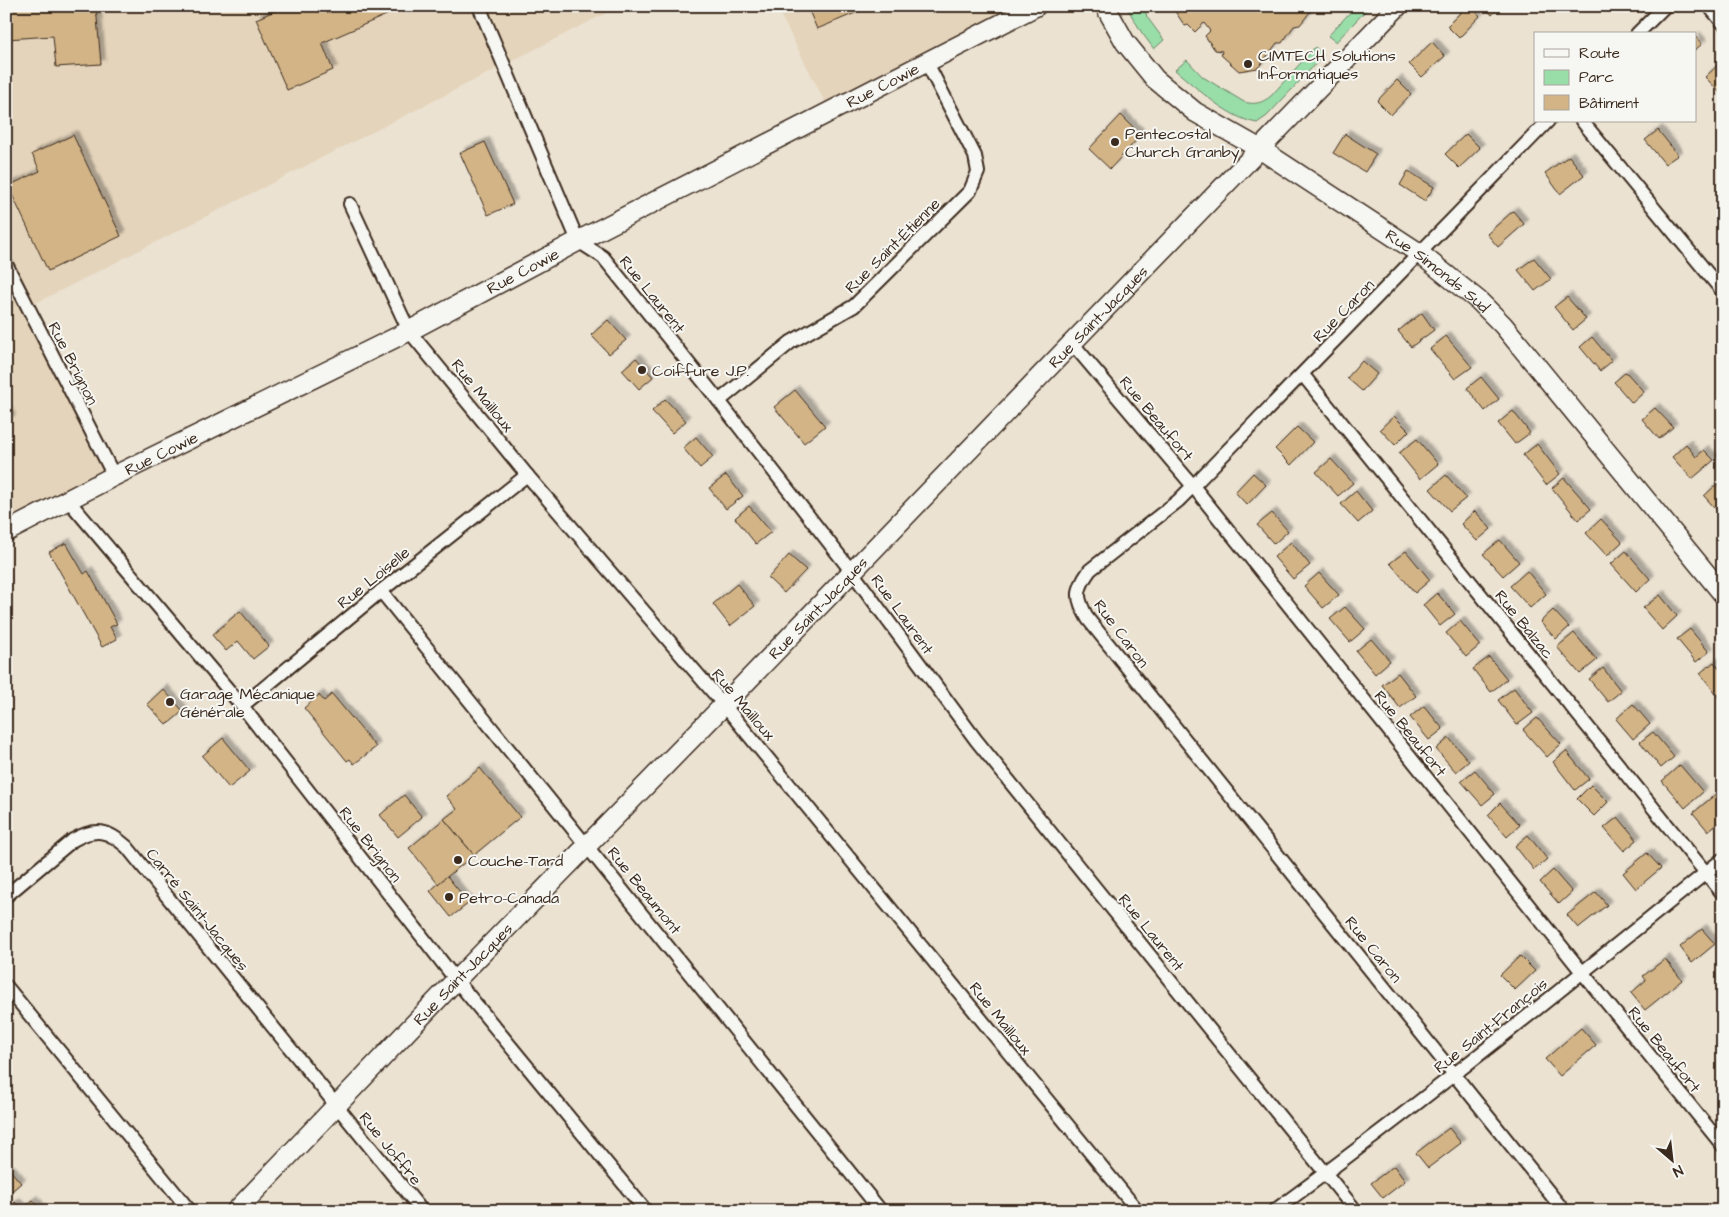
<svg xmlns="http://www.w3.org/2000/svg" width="1729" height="1217" font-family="'Architects Daughter',sans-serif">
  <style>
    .built { fill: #e4d4bb }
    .green { fill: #99dda9; stroke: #6a8464 }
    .building { fill: #d2b486; stroke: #3b2a1e; filter: url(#shadow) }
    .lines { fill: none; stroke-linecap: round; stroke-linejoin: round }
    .street-casing { stroke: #3b2a1e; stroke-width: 16 }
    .secondary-casing { stroke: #3b2a1e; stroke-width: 22 }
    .street { stroke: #f6f6f2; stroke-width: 12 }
    .secondary { stroke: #f6f6f2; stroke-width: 19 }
    .poi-dot { fill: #3b2a1e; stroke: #f6f6f2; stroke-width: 2 }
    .labels { text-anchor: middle; stroke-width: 4; stroke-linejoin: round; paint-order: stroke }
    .poi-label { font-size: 16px; fill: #3b2a1e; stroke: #f6f6f2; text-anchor: start }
    .street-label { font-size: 16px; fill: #3b2a1e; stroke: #f6f6f2 }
  </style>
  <defs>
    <filter id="shadow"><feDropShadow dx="4.5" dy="-4.5" stdDeviation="1" flood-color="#0004"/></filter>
  </defs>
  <rect width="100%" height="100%" fill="#ebe2d2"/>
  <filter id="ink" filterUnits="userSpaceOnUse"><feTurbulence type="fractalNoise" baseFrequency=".02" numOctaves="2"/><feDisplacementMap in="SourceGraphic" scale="10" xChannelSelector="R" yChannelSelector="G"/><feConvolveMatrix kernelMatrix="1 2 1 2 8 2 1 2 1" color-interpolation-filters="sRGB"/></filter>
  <g filter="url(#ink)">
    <g class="built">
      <polygon points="6,6 620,6 28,307 114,476 6,532"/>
      <polygon points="776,6 1015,6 826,104"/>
    </g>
    <g class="green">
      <polygon points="1126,6 1144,6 1147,17 1164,40 1154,49 1142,33"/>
      <polygon points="1356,6 1370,6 1336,42 1328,36"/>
      <path d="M1315,47L1324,55L1267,116L1257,123C1228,118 1198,89 1175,70L1187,60L1203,77L1244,102C1255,105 1262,103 1271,96Z"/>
    </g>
    <g class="building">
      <polygon points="6,6 96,6 101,64 56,67 53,36 6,39"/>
      <polygon points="286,6 407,6 322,43 333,70 287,90 256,19"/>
      <polygon points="807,6 872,6 817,29"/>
      <polygon points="1175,6 1312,6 1313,8 1300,25 1294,26 1282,43 1277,43 1258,68 1239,71 1221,55 1222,51 1215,50 1205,36 1210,31 1204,23 1195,32 1188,25 1185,26 1174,10"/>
      <polygon points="1467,6 1470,6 1480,16 1459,38 1447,26"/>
      <polygon points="1484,6 1500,6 1500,7 1492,15"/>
      <polygon points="1695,36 1702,44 1695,50"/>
      <polygon points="1432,42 1445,56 1422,77 1409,64"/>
      <polygon points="1719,64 1723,69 1723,96 1705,77"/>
      <polygon points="1397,80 1411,94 1391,115 1377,101"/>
      <polygon points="1121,115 1141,135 1110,169 1089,149"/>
      <polygon points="1658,130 1678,155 1665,164 1645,140"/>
      <polygon points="1345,134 1376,154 1365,172 1333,153"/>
      <polygon points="1466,134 1480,148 1459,168 1445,154"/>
      <polygon points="73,135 121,236 48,271 8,186 40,171 32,154"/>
      <polygon points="485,142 513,204 488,215 460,153"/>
      <polygon points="1569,156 1584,175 1560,194 1545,173"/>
      <polygon points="1408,171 1434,187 1425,201 1400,185"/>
      <polygon points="1513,211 1524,224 1498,247 1487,234"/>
      <polygon points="1534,258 1551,279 1535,291 1518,270"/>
      <polygon points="1567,297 1586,319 1573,330 1554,307"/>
      <polygon points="1422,313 1434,330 1411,347 1398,331"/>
      <polygon points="608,320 626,340 609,354 591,335"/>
      <polygon points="1446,336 1472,367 1455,379 1430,349"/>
      <polygon points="1592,337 1612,361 1600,371 1580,347"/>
      <polygon points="636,358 653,377 639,389 622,370"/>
      <polygon points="1362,361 1377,374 1362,391 1347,378"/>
      <polygon points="1626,372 1644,392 1632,403 1614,382"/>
      <polygon points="1481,377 1499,399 1485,411 1467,388"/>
      <polygon points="795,390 825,426 804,443 774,407"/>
      <polygon points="665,399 686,421 672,433 652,411"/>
      <polygon points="1655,408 1673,427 1659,439 1642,419"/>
      <polygon points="6,409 11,419 6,422"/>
      <polygon points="1513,411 1530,433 1515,444 1498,423"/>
      <polygon points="1394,416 1409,431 1395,445 1380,429"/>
      <polygon points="1297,427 1313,442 1291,465 1275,449"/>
      <polygon points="696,437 713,457 700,468 683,448"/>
      <polygon points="1417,439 1438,464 1420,479 1399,453"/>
      <polygon points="1537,444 1560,474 1546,485 1523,455"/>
      <polygon points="1686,444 1696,457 1704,450 1714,460 1692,479 1672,457"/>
      <polygon points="1331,459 1353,483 1338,496 1316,472"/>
      <polygon points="1253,473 1266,485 1247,505 1235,492"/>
      <polygon points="726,475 743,496 726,509 709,488"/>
      <polygon points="1446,475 1466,498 1450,511 1430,489"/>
      <polygon points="1564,478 1591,509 1578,520 1552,488"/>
      <polygon points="1717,484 1723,491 1723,517 1704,496"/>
      <polygon points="1356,491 1372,511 1358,523 1341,504"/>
      <polygon points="749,506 771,532 756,544 735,518"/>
      <polygon points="1475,511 1491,529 1477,541 1461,524"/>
      <polygon points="1272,513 1288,531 1274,544 1257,525"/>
      <polygon points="1601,519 1622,542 1607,556 1586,533"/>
      <polygon points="1500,540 1519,562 1503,576 1483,554"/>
      <polygon points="1291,542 1310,565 1293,579 1274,557"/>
      <polygon points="66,543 84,574 88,571 117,624 110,627 117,639 102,647 49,552"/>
      <polygon points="1406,551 1430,580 1415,593 1390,563"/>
      <polygon points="1626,551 1650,579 1636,592 1611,564"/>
      <polygon points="789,555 806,570 784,593 768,578"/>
      <polygon points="1527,571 1546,594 1530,608 1510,586"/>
      <polygon points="1319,573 1339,595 1323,608 1304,586"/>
      <polygon points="737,584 755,606 730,626 713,604"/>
      <polygon points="1437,593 1455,614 1440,626 1423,605"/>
      <polygon points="1660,595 1677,616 1662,630 1643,608"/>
      <polygon points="1345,607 1365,629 1350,642 1330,619"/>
      <polygon points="1553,610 1569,627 1556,639 1540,622"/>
      <polygon points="240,611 269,646 253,659 238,641 226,651 212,635"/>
      <polygon points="1460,621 1480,645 1466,657 1446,633"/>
      <polygon points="1690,629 1709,652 1696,662 1677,639"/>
      <polygon points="1574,633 1597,660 1580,674 1557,647"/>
      <polygon points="1371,639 1390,661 1375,674 1356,651"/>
      <polygon points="1489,657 1507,679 1491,692 1473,669"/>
      <polygon points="1714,662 1723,674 1722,702 1700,673"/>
      <polygon points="1603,668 1621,691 1608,702 1589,679"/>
      <polygon points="1398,673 1416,696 1400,708 1382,685"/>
      <polygon points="1514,688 1533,713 1517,725 1498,700"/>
      <polygon points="163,689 183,711 167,725 147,704"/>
      <polygon points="332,694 376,747 354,764 350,759 347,761 304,708 319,695 324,701"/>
      <polygon points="1633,704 1650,724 1633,739 1616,719"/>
      <polygon points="1424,706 1443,729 1429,740 1410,717"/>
      <polygon points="1537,718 1561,744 1547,757 1523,730"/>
      <polygon points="1653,732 1674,757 1661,768 1640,742"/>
      <polygon points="223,738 250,771 229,788 202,756"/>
      <polygon points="1449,738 1469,761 1456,772 1436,749"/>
      <polygon points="1566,751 1589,779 1575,790 1553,762"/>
      <polygon points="1680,765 1703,792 1685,808 1662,781"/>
      <polygon points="480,768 520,817 474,855 444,819 457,809 446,796"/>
      <polygon points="1475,770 1495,794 1482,805 1461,781"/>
      <polygon points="1591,785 1608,802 1594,816 1577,799"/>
      <polygon points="1723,788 1723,819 1708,831 1693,813"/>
      <polygon points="404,795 422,817 398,837 380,815"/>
      <polygon points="1500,803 1520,825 1507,837 1488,815"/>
      <polygon points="1618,817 1637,840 1624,851 1604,828"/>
      <polygon points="444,819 474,855 438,884 409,848"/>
      <polygon points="1528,835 1547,859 1534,870 1515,846"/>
      <polygon points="1647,853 1661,868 1636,889 1623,873"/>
      <polygon points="1553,870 1572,892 1559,904 1540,882"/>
      <polygon points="447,876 469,903 451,917 430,891"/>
      <polygon points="1596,892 1607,905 1578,928 1567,915"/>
      <polygon points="1702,929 1715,944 1692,963 1680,947"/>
      <polygon points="1520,956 1535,971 1515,990 1500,975"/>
      <polygon points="1665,959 1682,980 1645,1010 1631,993 1646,980 1643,976"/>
      <polygon points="1581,1028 1596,1045 1560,1076 1545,1059"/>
      <polygon points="1449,1128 1461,1143 1428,1168 1416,1153"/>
      <polygon points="1394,1166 1405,1181 1383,1198 1371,1183"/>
      <polygon points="10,1170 21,1183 6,1196 6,1173"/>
      <polygon points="33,1200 42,1211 6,1211 15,1202 22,1209"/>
    </g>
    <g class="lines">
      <defs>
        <g id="street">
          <polyline points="479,6 578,241 603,257 719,401 852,572 976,740 1356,1211"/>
          <polyline points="1709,6 1723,23"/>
          <polyline points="1637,34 1665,6"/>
          <path d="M1548,121L1193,486L1178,501L1090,570C1075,591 1076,597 1088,619L1564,1211"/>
          <polyline points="1582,121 1723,292"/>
          <polyline points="350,204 409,331 527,475 724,705 1138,1211"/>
          <polyline points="6,264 114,476"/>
          <polyline points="1072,343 1193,486 1582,972 1723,1146"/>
          <polyline points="1303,375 1723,894"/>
          <polyline points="719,401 791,342 854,306 970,191 978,172 975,156 927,63"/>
          <polyline points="68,500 242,706 456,980 646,1211"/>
          <polyline points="381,591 881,1211"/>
          <polyline points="242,706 381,591 527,475"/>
          <path d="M6,896L73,840C96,827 108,830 127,847L422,1211"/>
          <polyline points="6,986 190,1211"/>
          <path d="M1274,1211C1428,1099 1575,978 1723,859"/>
        </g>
        <g id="secondary">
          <path id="s1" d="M1105,6L1125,42L1155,79L1195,112L1260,149L1419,253L1479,301L1503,325L1723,594"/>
          <path id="s2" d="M6,532L114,476L409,331L578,241L1036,6"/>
          <path id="s3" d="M236,1211L456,980L724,705L1072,343L1398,6"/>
        </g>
      </defs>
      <use href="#street" class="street-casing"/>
      <use href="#secondary" class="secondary-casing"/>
      <use href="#street" class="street"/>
      <use href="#secondary" class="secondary"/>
    </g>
  </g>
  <g class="poi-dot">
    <circle cx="1248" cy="64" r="5"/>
    <circle cx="1115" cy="142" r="5"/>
    <circle cx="642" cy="370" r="5"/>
    <circle cx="170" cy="702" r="5"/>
    <circle cx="458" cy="860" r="5"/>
    <circle cx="449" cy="897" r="5"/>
  </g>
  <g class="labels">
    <g class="poi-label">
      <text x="1258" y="61">CIMTECH Solutions<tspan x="1258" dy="18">Informatiques</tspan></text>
      <text x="1125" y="139">Pentecostal<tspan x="1125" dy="18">Church Granby</tspan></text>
      <text x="652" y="376">Coiffure J.P.</text>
      <text x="180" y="699">Garage Mécanique<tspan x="180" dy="18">Générale</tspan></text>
      <text x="468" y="866">Couche-Tard</text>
      <text x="459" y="903">Petro-Canada</text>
    </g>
    <g class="street-label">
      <text dy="6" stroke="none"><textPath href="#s2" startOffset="984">Rue Cowie</textPath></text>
      <text transform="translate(892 245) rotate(-45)" y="6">Rue Saint-Étienne</text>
      <text dy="6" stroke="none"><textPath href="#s2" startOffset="579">Rue Cowie</textPath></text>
      <text dy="6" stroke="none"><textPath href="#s1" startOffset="431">Rue Simonds Sud</textPath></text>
      <text transform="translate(653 294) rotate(51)" y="6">Rue Laurent</text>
      <text transform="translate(1343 310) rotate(-46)" y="6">Rue Caron</text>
      <text dy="6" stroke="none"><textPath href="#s3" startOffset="1242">Rue Saint-Jacques</textPath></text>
      <text transform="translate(74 363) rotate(63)" y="6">Rue Brignon</text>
      <text transform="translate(483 395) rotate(51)" y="6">Rue Mailloux</text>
      <text transform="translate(1157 418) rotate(50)" y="6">Rue Beaufort</text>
      <text dy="6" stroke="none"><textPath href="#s2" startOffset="174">Rue Cowie</textPath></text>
      <text transform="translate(373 577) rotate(-39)" y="6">Rue Loiselle</text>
      <text dy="6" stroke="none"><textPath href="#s3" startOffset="838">Rue Saint-Jacques</textPath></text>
      <text transform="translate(903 614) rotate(54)" y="6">Rue Laurent</text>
      <text transform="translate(1525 624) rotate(51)" y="6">Rue Balzac</text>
      <text transform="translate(1122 633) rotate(53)" y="6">Rue Caron</text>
      <text transform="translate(744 704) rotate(50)" y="6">Rue Mailloux</text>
      <text transform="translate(1411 733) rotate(51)" y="6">Rue Beaufort</text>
      <text transform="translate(371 844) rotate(52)" y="6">Rue Brignon</text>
      <text transform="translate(645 890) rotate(51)" y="6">Rue Beaumont</text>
      <text transform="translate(198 909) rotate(51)" y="6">Carré Saint-Jacques</text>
      <text transform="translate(1152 932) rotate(51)" y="6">Rue Laurent</text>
      <text transform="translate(1374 949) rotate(51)" y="6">Rue Caron</text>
      <text dy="6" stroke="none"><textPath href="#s3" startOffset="328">Rue Saint-Jacques</textPath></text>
      <text transform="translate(1001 1018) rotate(51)" y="6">Rue Mailloux</text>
      <text transform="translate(1490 1025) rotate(-39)" y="6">Rue Saint-François</text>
      <text transform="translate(1665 1049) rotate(51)" y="6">Rue Beaufort</text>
      <text transform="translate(391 1148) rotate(51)" y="6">Rue Joffre</text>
    </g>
  </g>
  <rect width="1729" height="1217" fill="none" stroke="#f6f6f2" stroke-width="25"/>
  <rect x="12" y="12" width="1704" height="1192" fill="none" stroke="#3b2a1e" stroke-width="2" filter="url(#ink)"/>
  <rect x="1534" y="32" width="162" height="90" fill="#f6f6f2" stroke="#aba49d"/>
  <rect x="1544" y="49" width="25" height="8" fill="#f6f6f2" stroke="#aba49d"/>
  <text x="1579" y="58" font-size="15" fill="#3b2a1e">Route</text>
  <rect x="1544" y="70" width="25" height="15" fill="#99dda9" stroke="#aba49d"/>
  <text x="1579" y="82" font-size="15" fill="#3b2a1e">Parc</text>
  <rect x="1544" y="95" width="25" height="15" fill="#d2b486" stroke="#aba49d"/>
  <text x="1579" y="108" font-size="15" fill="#3b2a1e">Bâtiment</text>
  <g transform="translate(1672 1160) rotate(152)" stroke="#f6f6f2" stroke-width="4" paint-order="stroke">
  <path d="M0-4L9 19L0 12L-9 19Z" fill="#3b2a1e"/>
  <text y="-8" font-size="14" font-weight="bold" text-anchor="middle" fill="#3b2a1e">N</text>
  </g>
</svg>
